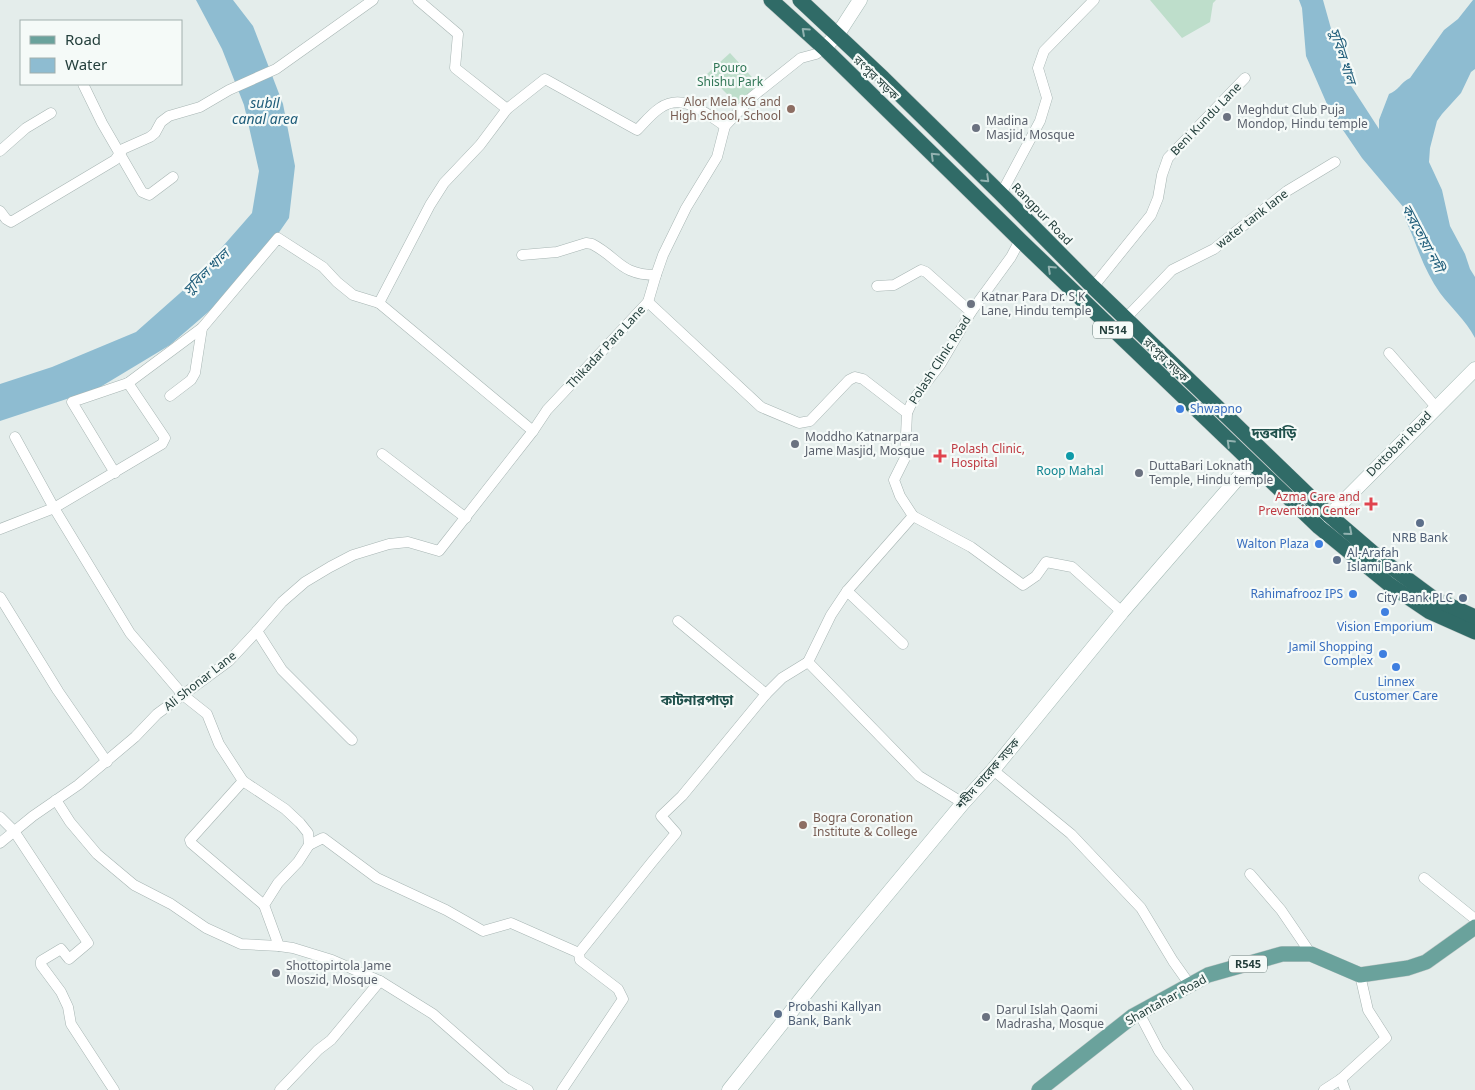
<svg xmlns="http://www.w3.org/2000/svg" width="1475" height="1090" font-family="'Noto Sans','Noto Sans Bengali',sans-serif">
  <style>
    .green { fill: #bedecb }
    .water { fill: #8ebcd1 }
    .lines { fill: none; stroke-linecap: round; stroke-linejoin: round }
    .street-casing { stroke: #a7b5b3; stroke-width: 11 }
    .secondary-casing { stroke: #a3b9b4; stroke-width: 15 }
    .primary-casing { stroke: #c2c9c8; stroke-width: 16 }
    .highway-casing { stroke: #c2c9c8; stroke-width: 16 }
    .street { stroke: #fff; stroke-width: 10 }
    .secondary { stroke: #fff; stroke-width: 14 }
    .primary { stroke: #6aa29c; stroke-width: 15 }
    .highway { stroke: #306b67; stroke-width: 15 }
    .oneway { stroke: #92b2b0 }
    .education-dot { fill: #8d6e63; stroke: #f5faf8; stroke-width: 2 }
    .worship-dot { fill: #6b7280; stroke: #f5faf8; stroke-width: 2 }
    .shop-dot { fill: #3f7fe0; stroke: #f5faf8; stroke-width: 2 }
    .health-dot { fill: #e0444e; stroke: #f5faf8; stroke-width: 2 }
    .culture-dot { fill: #0f9aa8; stroke: #f5faf8; stroke-width: 2 }
    .service-dot { fill: #5c6f8a; stroke: #f5faf8; stroke-width: 2 }
    .labels { text-anchor: middle; stroke-width: 4.5; stroke-linejoin: round; paint-order: stroke }
    .shield { fill: #f5faf8; stroke: #637774; stroke-width: 1 }
    .shield-label { font-size: 11px; font-weight: bold; fill: #243f3c }
    .park-label { font-size: 12px; fill: #2f7555; stroke: #f5faf8 }
    .street-label { font-size: 12px; fill: #243f3c; stroke: #f5faf8 }
    .education-label { font-size: 12px; fill: #785e54; stroke: #f5faf8; text-anchor: end }
    .worship-label { font-size: 12px; fill: #5b616d; stroke: #f5faf8; text-anchor: start }
    .shop-label { font-size: 12px; fill: #366cbe; stroke: #f5faf8; text-anchor: end }
    .health-label { font-size: 12px; fill: #be3a42; stroke: #f5faf8; text-anchor: start }
    .culture-label { font-size: 12px; fill: #0d838f; stroke: #f5faf8 }
    .service-label { font-size: 12px; fill: #4e5e75; stroke: #f5faf8; text-anchor: start }
    .water-label { font-size: 14px; font-style: italic; fill: #1f5d7a; stroke: #f5faf8 }
    .neighbourhood-label { font-size: 14px; font-weight: bold; fill: #20514c; stroke: #f5faf8 }
  </style>
  <rect width="100%" height="100%" fill="#e4edeb"/>
  <g class="green">
    <polygon points="1150,0 1216,0 1213,3 1210,22 1182,38"/>
    <polygon points="730,53 760,86 738,105 707,74"/>
  </g>
  <g class="water">
    <polygon points="196,0 233,0 253,26 283,104 295,166 289,218 259,261 235,289 170,345 97,389 0,421 0,384 52,367 136,332 188,286 252,213 259,171 244,105 222,49"/>
    <path d="M1299,0H1323L1344,75L1379,129V120L1389,94C1398,91 1401,82 1410,78L1444,30L1458,19L1473,0H1475V69L1471,72L1461,93L1442,114L1437,121L1430,148L1429,162L1442,190L1450,226L1465,254L1470,269L1475,277V338C1465,319 1452,309 1440,293C1428,276 1420,256 1413,237C1409,226 1404,221 1405,209L1362,158L1330,111L1306,56L1302,8Z"/>
  </g>
  <g class="lines">
    <defs>
      <g id="street">
        <polyline points="418,0 458,34 455,68 507,109"/>
        <polyline points="83,84 102,123 142,192 149,195 173,177"/>
        <polyline points="0,151 26,128 51,113"/>
        <polyline points="1001,194 1040,121 1047,98 1038,68 1044,51 1094,0"/>
        <polyline points="0,211 6,219 11,222 115,160 123,149 150,137 155,133 161,122 169,116 200,107 229,90 276,69 373,0"/>
        <path d="M522,255L557,252L586,243L592,244C619,258 620,275 656,275"/>
        <polyline points="877,286 894,285 921,270 926,272 971,312"/>
        <polyline points="1093,287 1151,215 1158,198 1162,175 1168,158 1245,78"/>
        <polyline points="648,302 761,407 799,423 810,421 849,380 855,377 863,379 907,413"/>
        <path d="M379,303L430,205L444,183L480,145L507,109L545,79L637,130C644,123 651,114 660,108C683,92 705,113 725,126"/>
        <polyline points="1126,318 1172,270 1214,249 1287,191 1335,162"/>
        <polyline points="1389,353 1436,407"/>
        <polyline points="170,396 191,380 195,373 202,328"/>
        <polyline points="15,437 54,508 130,633 183,695 207,714 219,744 243,781 285,809 300,823 308,833 309,845 298,862 278,883 264,905 279,946 293,948 332,960 380,981 433,1014 506,1078 528,1090"/>
        <polyline points="382,454 466,518"/>
        <polyline points="115,473 72,402 128,383 202,328 278,238 323,267 337,282 353,295 379,303 533,431"/>
        <polyline points="913,516 971,547 1023,585 1036,576 1046,562 1072,567 1122,612"/>
        <polyline points="0,529 54,508 162,444 165,438 128,383"/>
        <polyline points="847,591 903,644"/>
        <polyline points="0,597 58,691 107,762"/>
        <polyline points="678,621 766,694"/>
        <polyline points="257,631 282,670 352,740"/>
        <polyline points="808,662 831,615 847,591 913,516 900,496 894,480 905,458 907,413 913,400 940,365 971,312 1011,257 1020,240"/>
        <polyline points="808,662 919,776 963,803"/>
        <polyline points="993,770 1071,834 1141,908 1173,961 1190,985"/>
        <polyline points="243,781 190,840 191,843 264,905"/>
        <polyline points="56,800 70,822 97,854 134,885 171,904 206,928 241,944 279,946"/>
        <polyline points="0,817 14,831 88,943 69,959 61,949 41,961 41,965 61,992 68,1007 71,1024 114,1090"/>
        <polyline points="0,843 33,816 78,785 135,737 157,714 229,661 257,631 282,602 305,582 330,567 353,555 389,544 408,542 439,551 533,431 547,410 648,302 656,275 663,255 686,208 717,157 725,126 752,97 801,58 816,54 824,48"/>
        <polyline points="309,845 323,838 377,878 446,910 483,931 511,923 579,953"/>
        <polyline points="1250,874 1281,910 1311,954"/>
        <polyline points="1424,878 1475,919"/>
        <polyline points="1139,1013 1159,1051 1188,1090"/>
        <polyline points="1341,1079 1345,1090"/>
        <polyline points="280,1090 318,1050 331,1040 380,981"/>
        <polyline points="562,1090 623,999 618,989 580,960 579,953 652,862 676,833 661,816 682,796 766,694 782,678 808,662"/>
        <polyline points="1324,1090 1341,1079 1386,1038 1368,1010 1360,975"/>
      </g>
      <g id="secondary">
        <polyline points="824,48 838,34 860,0"/>
        <polyline points="1322,523 1475,369"/>
        <polyline points="729,1090 821,974 963,803 993,770 1122,612 1251,463"/>
      </g>
      <polyline id="primary" points="1039,1090 1133,1016 1208,975 1282,954 1311,954 1360,975 1408,968 1426,962 1475,927"/>
      <g id="highway">
        <polyline points="771,0 824,48 1020,240 1319,527 1390,585 1430,612 1475,632"/>
        <polyline points="800,0 883,78 1001,194 1093,287 1329,515 1379,558 1433,598 1475,617"/>
      </g>
    </defs>
    <use href="#street" class="street-casing"/>
    <use href="#secondary" class="secondary-casing"/>
    <use href="#primary" class="primary-casing"/>
    <use href="#highway" class="highway-casing"/>
    <use href="#street" class="street"/>
    <use href="#secondary" class="secondary"/>
    <use href="#primary" class="primary"/>
    <use href="#highway" class="highway"/>
  </g>
  <defs><path id="oneway-chevron" d="M-2-3.5L2.5 0L-2 3.5" fill="none" stroke-width="1.6" stroke-linecap="round" stroke-linejoin="round" transform="scale(1.25)"/></defs>
  <g class="oneway">
    <use href="#oneway-chevron" transform="translate(805 31) rotate(-138)"/>
    <use href="#oneway-chevron" transform="translate(934 156) rotate(-136)"/>
    <use href="#oneway-chevron" transform="translate(986 179) rotate(44)"/>
    <use href="#oneway-chevron" transform="translate(1051 269) rotate(-136)"/>
    <use href="#oneway-chevron" transform="translate(1230 443) rotate(-136)"/>
    <use href="#oneway-chevron" transform="translate(1349 532) rotate(41)"/>
  </g>
  <g class="education-dot">
    <circle cx="791" cy="109" r="5"/>
    <circle cx="803" cy="825" r="5"/>
  </g>
  <g class="worship-dot">
    <circle cx="1227" cy="117" r="5"/>
    <circle cx="976" cy="128" r="5"/>
    <circle cx="971" cy="304" r="5"/>
    <circle cx="795" cy="444" r="5"/>
    <circle cx="1139" cy="473" r="5"/>
    <circle cx="276" cy="973" r="5"/>
    <circle cx="986" cy="1017" r="5"/>
  </g>
  <g class="shop-dot">
    <circle cx="1180" cy="409" r="5"/>
    <circle cx="1319" cy="544" r="5"/>
    <circle cx="1353" cy="594" r="5"/>
    <circle cx="1385" cy="612" r="5"/>
    <circle cx="1383" cy="654" r="5"/>
    <circle cx="1396" cy="667" r="5"/>
  </g>
  <g class="health-dot">
    <path d="M937.5 448.5h5v5h5v5h-5v5h-5v-5h-5v-5h5z"/>
    <path d="M1368.5 496.5h5v5h5v5h-5v5h-5v-5h-5v-5h5z"/>
  </g>
  <circle class="culture-dot" cx="1070" cy="456" r="5"/>
  <g class="service-dot">
    <circle cx="1420" cy="523" r="5"/>
    <circle cx="1337" cy="560" r="5"/>
    <circle cx="1463" cy="598" r="5"/>
    <circle cx="778" cy="1014" r="5"/>
  </g>
  <g class="labels">
    <g class="shield">
      <rect x="1093" y="321.5" width="40" height="17" rx="4"/>
      <rect x="1229" y="955.5" width="38" height="17" rx="4"/>
    </g>
    <g class="shield-label">
      <text x="1113" y="334">N514</text>
      <text x="1248" y="968">R545</text>
    </g>
    <g class="park-label">
      <text x="730" y="72">Pouro<tspan x="730" dy="14">Shishu Park</tspan></text>
    </g>
    <g class="street-label">
      <text transform="translate(876 78) rotate(44)" y="4">রংপুর সড়ক</text>
      <text transform="translate(1206 119) rotate(-46)" y="4">Beni Kundu Lane</text>
      <text transform="translate(1042 214) rotate(46)" y="4">Rangpur Road</text>
      <text transform="translate(1252 219) rotate(-38)" y="4">water tank lane</text>
      <text transform="translate(606 347) rotate(-47)" y="4">Thikadar Para Lane</text>
      <text transform="translate(940 360) rotate(-57)" y="4">Polash Clinic Road</text>
      <text transform="translate(1166 360) rotate(44)" y="4">রংপুর সড়ক</text>
      <text transform="translate(1399 444) rotate(-45)" y="4">Dottobari Road</text>
      <text transform="translate(200 681) rotate(-38)" y="4">Ali Shonar Lane</text>
      <text transform="translate(988 774) rotate(-49)" y="4">শহীদ তারেক সড়ক</text>
      <text transform="translate(1166 1000) rotate(-29)" y="4">Shantahar Road</text>
    </g>
    <g class="education-label">
      <text x="781" y="106">Alor Mela KG and<tspan x="781" dy="14">High School, School</tspan></text>
      <text x="813" y="822" text-anchor="start">Bogra Coronation<tspan x="813" dy="14">Institute &amp; College</tspan></text>
    </g>
    <g class="worship-label">
      <text x="1237" y="114">Meghdut Club Puja<tspan x="1237" dy="14">Mondop, Hindu temple</tspan></text>
      <text x="986" y="125">Madina<tspan x="986" dy="14">Masjid, Mosque</tspan></text>
      <text x="981" y="301">Katnar Para Dr. S K<tspan x="981" dy="14">Lane, Hindu temple</tspan></text>
      <text x="805" y="441">Moddho Katnarpara<tspan x="805" dy="14">Jame Masjid, Mosque</tspan></text>
      <text x="1149" y="470">DuttaBari Loknath<tspan x="1149" dy="14">Temple, Hindu temple</tspan></text>
      <text x="286" y="970">Shottopirtola Jame<tspan x="286" dy="14">Moszid, Mosque</tspan></text>
      <text x="996" y="1014">Darul Islah Qaomi<tspan x="996" dy="14">Madrasha, Mosque</tspan></text>
    </g>
    <g class="shop-label">
      <text x="1190" y="413" text-anchor="start">Shwapno</text>
      <text x="1309" y="548">Walton Plaza</text>
      <text x="1343" y="598">Rahimafrooz IPS</text>
      <text x="1385" y="631" text-anchor="middle">Vision Emporium</text>
      <text x="1373" y="651">Jamil Shopping<tspan x="1373" dy="14">Complex</tspan></text>
      <text x="1396" y="686" text-anchor="middle">Linnex<tspan x="1396" dy="14">Customer Care</tspan></text>
    </g>
    <g class="health-label">
      <text x="951" y="453">Polash Clinic,<tspan x="951" dy="14">Hospital</tspan></text>
      <text x="1360" y="501" text-anchor="end">Azma Care and<tspan x="1360" dy="14">Prevention Center</tspan></text>
    </g>
    <g class="culture-label">
      <text x="1070" y="475">Roop Mahal</text>
    </g>
    <g class="service-label">
      <text x="1420" y="542" text-anchor="middle">NRB Bank</text>
      <text x="1347" y="557">Al-Arafah<tspan x="1347" dy="14">Islami Bank</tspan></text>
      <text x="1453" y="602" text-anchor="end">City Bank PLC</text>
      <text x="788" y="1011">Probashi Kallyan<tspan x="788" dy="14">Bank, Bank</tspan></text>
    </g>
    <g class="water-label">
      <text transform="translate(1343 56) rotate(72)" y="5">সুবিল খাল</text>
      <text x="265" y="108">subil<tspan x="265" dy="16">canal area</tspan></text>
      <text transform="translate(1423 238) rotate(62)" y="5">করতোয়া নদী</text>
      <text transform="translate(206 272) rotate(-45)" y="5">সুবিল খাল</text>
    </g>
    <g class="neighbourhood-label">
      <text x="1274" y="438">দত্তবাড়ি</text>
      <text x="697" y="705">কাটনারপাড়া</text>
    </g>
  </g>
  <rect x="20" y="20" width="162" height="65" fill="#f5faf8" stroke="#a1afad"/>
  <rect x="30" y="36" width="25" height="8" fill="#6aa29c" stroke="#a1afad"/>
  <text x="65" y="45" font-size="15" fill="#243f3c">Road</text>
  <rect x="30" y="58" width="25" height="15" fill="#8ebcd1" stroke="#a1afad"/>
  <text x="65" y="70" font-size="15" fill="#243f3c">Water</text>
</svg>
